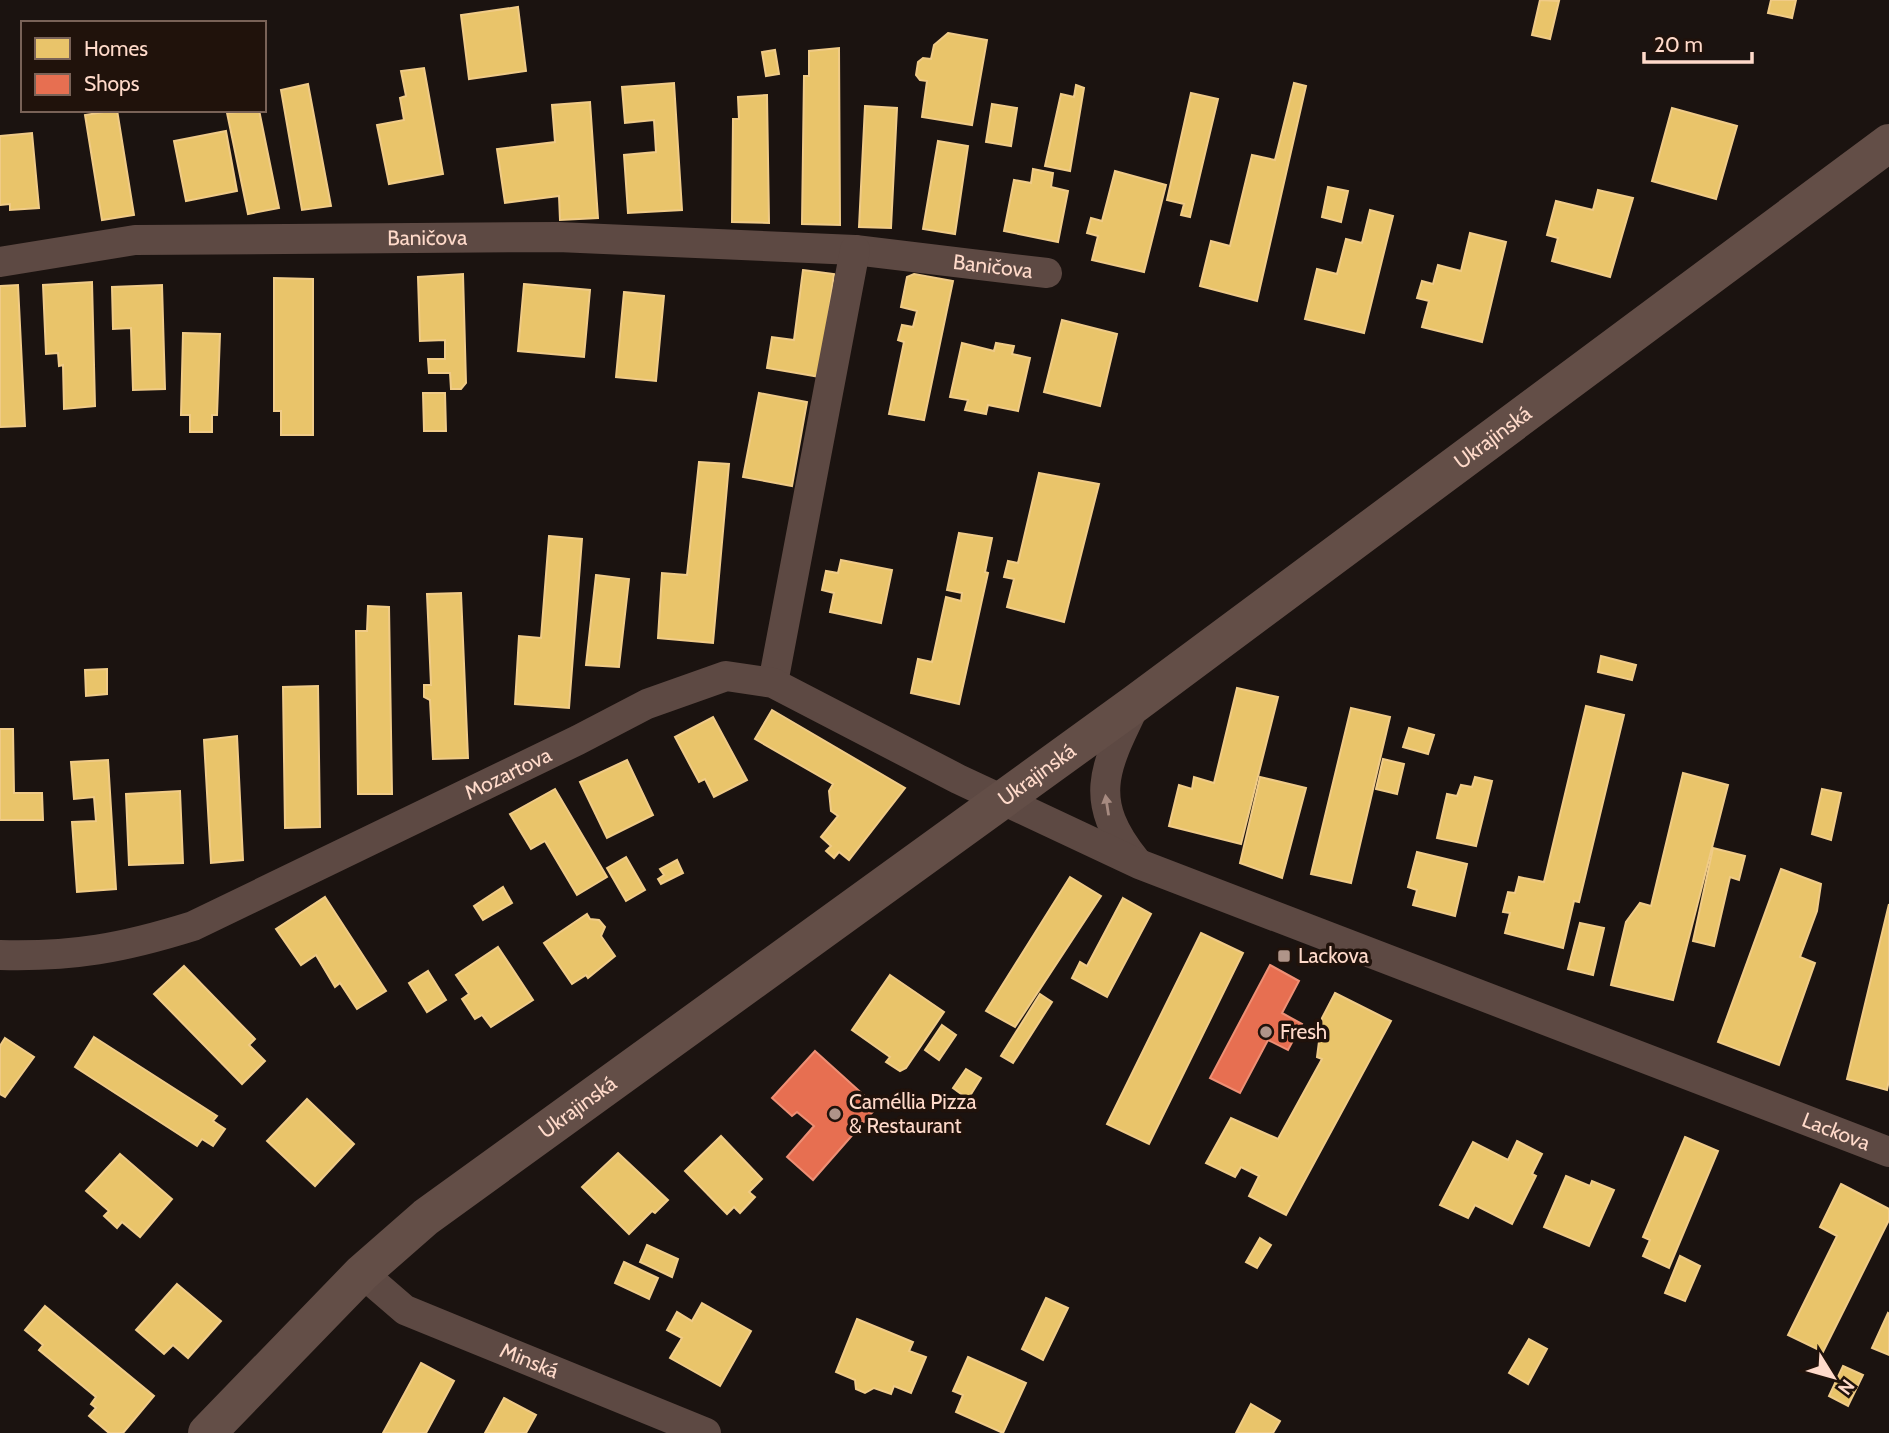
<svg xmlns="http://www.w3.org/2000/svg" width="1889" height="1433" font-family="Cabin,sans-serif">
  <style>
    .homes { fill: #e9c46a; stroke: #f0cb87; stroke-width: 2 }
    .shops { fill: #e76f51; stroke: #ee8f75; stroke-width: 2 }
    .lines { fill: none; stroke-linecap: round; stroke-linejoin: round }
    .minor { stroke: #5d4943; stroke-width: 30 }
    .secondary { stroke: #634e47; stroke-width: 38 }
    .oneway { fill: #a68a80 }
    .poi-dot { fill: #af9489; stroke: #20120b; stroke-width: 2.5 }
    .labels { text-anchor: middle; stroke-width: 7; stroke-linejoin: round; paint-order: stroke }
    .street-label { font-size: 21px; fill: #ffdaca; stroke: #20120b }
    .poi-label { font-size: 21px; fill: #ffdaca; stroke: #20120b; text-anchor: start }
  </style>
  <rect width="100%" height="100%" fill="#1b1310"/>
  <g class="homes">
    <polygon points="1540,0 1559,1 1550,39 1532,35"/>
    <polygon points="1771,0 1796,0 1792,18 1768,13"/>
    <polygon points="518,7 526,71 469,79 461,15"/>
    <polygon points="948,33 987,40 972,125 922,117 927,81 920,80 916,75 918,62 923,58 931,59 934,45"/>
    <polygon points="839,48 840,225 802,224 804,76 809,76 809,51"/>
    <polygon points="775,50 779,74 766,76 762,52"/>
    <polygon points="424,68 443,174 389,184 377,125 404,120 400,98 406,96 401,71"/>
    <polygon points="674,83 682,210 628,213 624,155 656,152 654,120 625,123 622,87"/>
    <polygon points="1294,83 1306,86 1257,301 1200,286 1211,241 1230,246 1252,155 1275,160"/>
    <polygon points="308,84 331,206 302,210 281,90"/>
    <polygon points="1076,85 1084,88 1070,171 1045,166 1061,94 1074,97"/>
    <polygon points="1191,93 1218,99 1190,217 1181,215 1184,204 1167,200"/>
    <polygon points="767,95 769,223 732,222 733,119 739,119 738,97"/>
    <polygon points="590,102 598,218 560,220 559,196 505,203 497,149 555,142 552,105"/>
    <polygon points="992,104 1017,108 1011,146 986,142"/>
    <polygon points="865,106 897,108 891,228 859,227"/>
    <polygon points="1672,108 1737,126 1716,199 1652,181"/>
    <polygon points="117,110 134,215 102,220 85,115"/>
    <polygon points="259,110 279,208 248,214 227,113"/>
    <polygon points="226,131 237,191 186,201 174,141"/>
    <polygon points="32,133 39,208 10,210 10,204 0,205 0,136"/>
    <polygon points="938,141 968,146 955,234 923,229"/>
    <polygon points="1033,169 1053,173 1051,187 1068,191 1058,242 1004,231 1014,180 1031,183"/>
    <polygon points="1115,171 1166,185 1144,272 1092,260 1098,236 1087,233 1091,218 1102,221"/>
    <polygon points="1328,187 1348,191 1341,222 1322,217"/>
    <polygon points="1598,190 1633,198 1610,277 1552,261 1558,238 1547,235 1556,201 1593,210"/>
    <polygon points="1370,210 1393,216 1364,333 1305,319 1317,269 1337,274 1346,239 1362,243"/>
    <polygon points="1470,233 1506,242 1482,342 1422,327 1429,301 1417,298 1422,281 1433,284 1438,265 1461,271"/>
    <polygon points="803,270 834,274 820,377 767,368 772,337 794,340"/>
    <polygon points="463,274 466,383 461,389 451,389 450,373 429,373 428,359 445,359 445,340 420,341 418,277"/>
    <polygon points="914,274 953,281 924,420 889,414 904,342 898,340 902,325 913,327 917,311 901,307 907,277"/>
    <polygon points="274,278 313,279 313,435 281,435 281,411 274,411"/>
    <polygon points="92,282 95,406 64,409 63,365 59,366 58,353 46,354 43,285"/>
    <polygon points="524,284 590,290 584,357 518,351"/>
    <polygon points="18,285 25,426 0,427 0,286"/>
    <polygon points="162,285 165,389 133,390 131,328 113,329 112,287"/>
    <polygon points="624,292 664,296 656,381 616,377"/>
    <polygon points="1062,320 1117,334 1100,406 1044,392"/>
    <polygon points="183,333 220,334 217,415 212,415 212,432 190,432 190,415 181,415"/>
    <polygon points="962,343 994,351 996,343 1014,346 1012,354 1030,358 1018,411 988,405 986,414 965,410 968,400 950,397"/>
    <polygon points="423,393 445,393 446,431 424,431"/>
    <polygon points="759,393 807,402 792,486 743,477"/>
    <polygon points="699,462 729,464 713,643 658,638 662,573 687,575"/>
    <polygon points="1039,473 1099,484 1064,622 1007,607 1014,579 1004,577 1008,561 1018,563"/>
    <polygon points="959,533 992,538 985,572 988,573 959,704 911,693 918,659 932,662 946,597 961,601 962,593 947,590"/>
    <polygon points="549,536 582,539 569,708 515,704 519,636 541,638"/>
    <polygon points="841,560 892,570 881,623 830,612 834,593 822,590 826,571 838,573"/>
    <polygon points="596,575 629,579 619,667 586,665"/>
    <polygon points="461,593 468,758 433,759 430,700 424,697 424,685 431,685 427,594"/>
    <polygon points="368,606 389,607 392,794 358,794 356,631 367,631"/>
    <polygon points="1601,656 1636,665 1632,680 1598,672"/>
    <polygon points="107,669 107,694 86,696 85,670"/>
    <polygon points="318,686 320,827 285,828 283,687"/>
    <polygon points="1237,688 1278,697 1241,844 1169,826 1179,785 1192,789 1194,777 1214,783"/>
    <polygon points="1586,706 1624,715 1579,902 1574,901 1563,948 1505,933 1510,913 1503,912 1508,892 1515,893 1519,877 1544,882"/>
    <polygon points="1351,708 1390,717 1351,883 1311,874"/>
    <polygon points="772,710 905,788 849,860 839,852 834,858 826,851 831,846 821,837 838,816 831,811 829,791 833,784 755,739"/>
    <polygon points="713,717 747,780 714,797 705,779 699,782 675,737"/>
    <polygon points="1409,728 1434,735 1428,754 1403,747"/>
    <polygon points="0,729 13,729 14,793 42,793 43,820 0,820"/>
    <polygon points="237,736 243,860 211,863 204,740"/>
    <polygon points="1383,759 1404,764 1397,794 1376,789"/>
    <polygon points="108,760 116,889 77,892 72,822 96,821 94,797 74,799 71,762"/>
    <polygon points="627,760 653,815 607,838 580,782"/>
    <polygon points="1683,773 1728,785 1673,1000 1611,985 1626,922 1640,903 1651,906"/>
    <polygon points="1260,777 1306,788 1282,878 1240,863"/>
    <polygon points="1475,777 1492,781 1476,846 1437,838 1447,794 1457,796 1461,785 1472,787"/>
    <polygon points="555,789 607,877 577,895 545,841 531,849 510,814"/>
    <polygon points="1822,789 1841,793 1831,840 1812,834"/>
    <polygon points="180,791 183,863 129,865 126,794"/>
    <polygon points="1713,848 1745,856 1739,880 1730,877 1714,946 1693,941"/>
    <polygon points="1417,852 1467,864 1455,916 1413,905 1417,890 1408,887"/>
    <polygon points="626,857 645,890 626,901 607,868"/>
    <polygon points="677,860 683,873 661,884 658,879 664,875 660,869"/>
    <polygon points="1781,869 1821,884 1817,911 1800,957 1815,963 1779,1065 1718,1042"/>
    <polygon points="1070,877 1101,896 1015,1027 986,1011"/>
    <polygon points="503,887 512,903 483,920 474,906"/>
    <polygon points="325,897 386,991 357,1009 340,983 335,987 316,955 301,965 276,929"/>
    <polygon points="1123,898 1151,914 1107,997 1072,978 1080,962 1087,966"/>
    <polygon points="1889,904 1889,1080 1887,1090 1847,1079"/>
    <polygon points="587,914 590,919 599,920 605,927 601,936 615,956 588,978 586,975 572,984 544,943"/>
    <polygon points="1580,923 1604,928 1593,975 1568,969"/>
    <polygon points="1201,933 1243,953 1149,1144 1107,1124"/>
    <polygon points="498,947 533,1000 491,1027 482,1015 475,1019 462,999 469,994 456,975"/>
    <polygon points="184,966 255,1039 249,1045 265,1061 242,1084 154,994"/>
    <polygon points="428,971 446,1000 427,1012 409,983"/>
    <polygon points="890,975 944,1012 906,1068 900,1071 886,1062 890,1057 852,1030"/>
    <polygon points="1335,993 1391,1021 1286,1215 1249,1196 1259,1176 1241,1167 1235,1177 1206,1163 1231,1118 1278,1139 1322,1059 1317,1057 1322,1018"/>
    <polygon points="1040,994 1052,1002 1013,1063 1001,1056"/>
    <polygon points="942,1025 956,1035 939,1060 925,1050"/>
    <polygon points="94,1037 217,1116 213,1121 225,1129 213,1146 202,1139 197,1146 75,1067"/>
    <polygon points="5,1038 34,1057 5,1097 0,1094 0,1046"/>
    <polygon points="966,1069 981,1078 968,1099 953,1088"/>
    <polygon points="307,1099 354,1144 315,1186 267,1141"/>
    <polygon points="721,1136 762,1179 749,1192 755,1197 740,1213 734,1207 727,1214 685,1171"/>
    <polygon points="1685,1137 1718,1151 1669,1268 1643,1256 1650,1240 1643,1237"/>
    <polygon points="1517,1141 1542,1154 1532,1174 1536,1176 1512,1224 1475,1205 1468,1218 1440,1205 1473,1142 1508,1160"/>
    <polygon points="618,1153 668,1200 655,1213 652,1211 629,1234 582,1187"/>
    <polygon points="120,1154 172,1199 140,1237 122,1222 117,1228 104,1216 109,1211 86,1191"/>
    <polygon points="1566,1176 1590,1186 1592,1181 1614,1190 1589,1246 1544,1227"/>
    <polygon points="1841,1184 1889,1209 1889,1220 1823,1352 1788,1335 1837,1236 1820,1227"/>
    <polygon points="1260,1238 1271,1245 1257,1268 1246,1262"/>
    <polygon points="647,1245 678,1259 672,1277 640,1262"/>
    <polygon points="1680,1256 1700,1266 1685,1301 1665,1293"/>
    <polygon points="624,1262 658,1278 649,1299 615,1283"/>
    <polygon points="177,1284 221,1321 188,1358 173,1345 164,1354 136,1330"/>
    <polygon points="1046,1298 1068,1308 1043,1360 1022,1349"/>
    <polygon points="702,1303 751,1331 720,1386 670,1358 682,1338 667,1330 677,1312 692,1321"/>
    <polygon points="45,1306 154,1396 123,1433 109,1433 89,1416 96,1408 91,1404 96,1397 39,1350 43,1345 25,1330"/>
    <polygon points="1888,1313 1889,1314 1889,1355 1872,1348"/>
    <polygon points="857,1319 913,1342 909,1351 926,1357 911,1393 894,1386 891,1394 874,1388 865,1393 856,1389 855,1380 836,1372"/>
    <polygon points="1529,1339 1547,1349 1528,1384 1509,1373"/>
    <polygon points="968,1357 1026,1383 1003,1433 956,1412 963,1395 953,1391"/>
    <polygon points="421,1363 454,1381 426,1433 383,1433"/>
    <polygon points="1843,1366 1863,1375 1848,1406 1829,1396"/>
    <polygon points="504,1398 536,1415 526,1433 485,1433"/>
    <polygon points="1251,1404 1280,1421 1273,1433 1236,1433"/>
  </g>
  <g class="shops">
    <polygon points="1270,965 1299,981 1282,1013 1302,1024 1288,1050 1268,1040 1240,1093 1210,1078"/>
    <polygon points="815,1051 877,1107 813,1180 787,1157 814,1126 797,1112 792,1116 772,1098"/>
  </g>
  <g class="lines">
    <g class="minor">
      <path id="s1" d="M0,262L135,240L558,237L855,250L1047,273"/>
      <polyline points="773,683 855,250"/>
      <path d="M1135,705C1104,768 1087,801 1136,861"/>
      <path id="s2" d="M0,955C73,957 123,948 193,926L578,740L647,704L726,676L773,683L958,779L1139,864L1889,1152"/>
      <path id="s3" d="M362,1273L405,1310L706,1433"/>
    </g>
    <path class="secondary" id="s4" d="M207,1433L362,1273L426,1217L1136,703L1889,143"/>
  </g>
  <defs><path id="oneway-solid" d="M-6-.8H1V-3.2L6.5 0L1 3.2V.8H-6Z" transform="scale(1.75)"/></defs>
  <use class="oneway" href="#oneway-solid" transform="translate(1107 805) rotate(-99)"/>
  <g class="poi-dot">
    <rect x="1277" y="949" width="14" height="14" rx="3.5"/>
    <circle cx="1266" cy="1032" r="7"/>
    <circle cx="835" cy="1114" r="7"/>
  </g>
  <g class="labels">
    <g class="street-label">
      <text dy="7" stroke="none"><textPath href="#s1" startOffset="429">Baničova</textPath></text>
      <text dy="7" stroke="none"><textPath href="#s1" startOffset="996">Baničova</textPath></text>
      <text dy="7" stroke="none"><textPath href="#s4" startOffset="1629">Ukrajinská</textPath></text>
      <text dy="7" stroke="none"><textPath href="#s2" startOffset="546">Mozartova</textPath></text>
      <text dy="7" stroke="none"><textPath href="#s4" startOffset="1062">Ukrajinská</textPath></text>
      <text dy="7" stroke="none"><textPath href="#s4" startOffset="495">Ukrajinská</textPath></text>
      <text dy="7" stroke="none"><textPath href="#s2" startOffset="1988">Lackova</textPath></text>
      <text dy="7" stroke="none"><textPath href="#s3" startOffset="191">Minská</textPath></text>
    </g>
    <g class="poi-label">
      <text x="1298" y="963">Lackova</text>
      <text x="1280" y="1039">Fresh</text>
      <text x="849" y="1109">Caméllia Pizza<tspan x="849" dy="24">&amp; Restaurant</tspan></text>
    </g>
  </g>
  <rect x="21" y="21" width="245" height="91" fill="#20120b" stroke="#796257" stroke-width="2"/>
  <rect x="35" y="38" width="35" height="21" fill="#e9c46a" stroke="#796257" stroke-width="2"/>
  <text x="84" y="56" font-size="21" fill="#ffdaca">Homes</text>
  <rect x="35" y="74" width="35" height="21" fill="#e76f51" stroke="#796257" stroke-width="2"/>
  <text x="84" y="91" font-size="21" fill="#ffdaca">Shops</text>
  <g transform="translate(1833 1377) rotate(127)" stroke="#20120b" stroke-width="5" paint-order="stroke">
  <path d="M0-5L12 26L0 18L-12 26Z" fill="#ffdaca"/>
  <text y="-10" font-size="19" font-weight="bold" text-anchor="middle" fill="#ffdaca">N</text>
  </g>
  <path d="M1644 52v10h108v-10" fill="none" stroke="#ffdaca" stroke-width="3.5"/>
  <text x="1654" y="52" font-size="21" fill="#ffdaca" stroke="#20120b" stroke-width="5" paint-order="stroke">20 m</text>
</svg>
